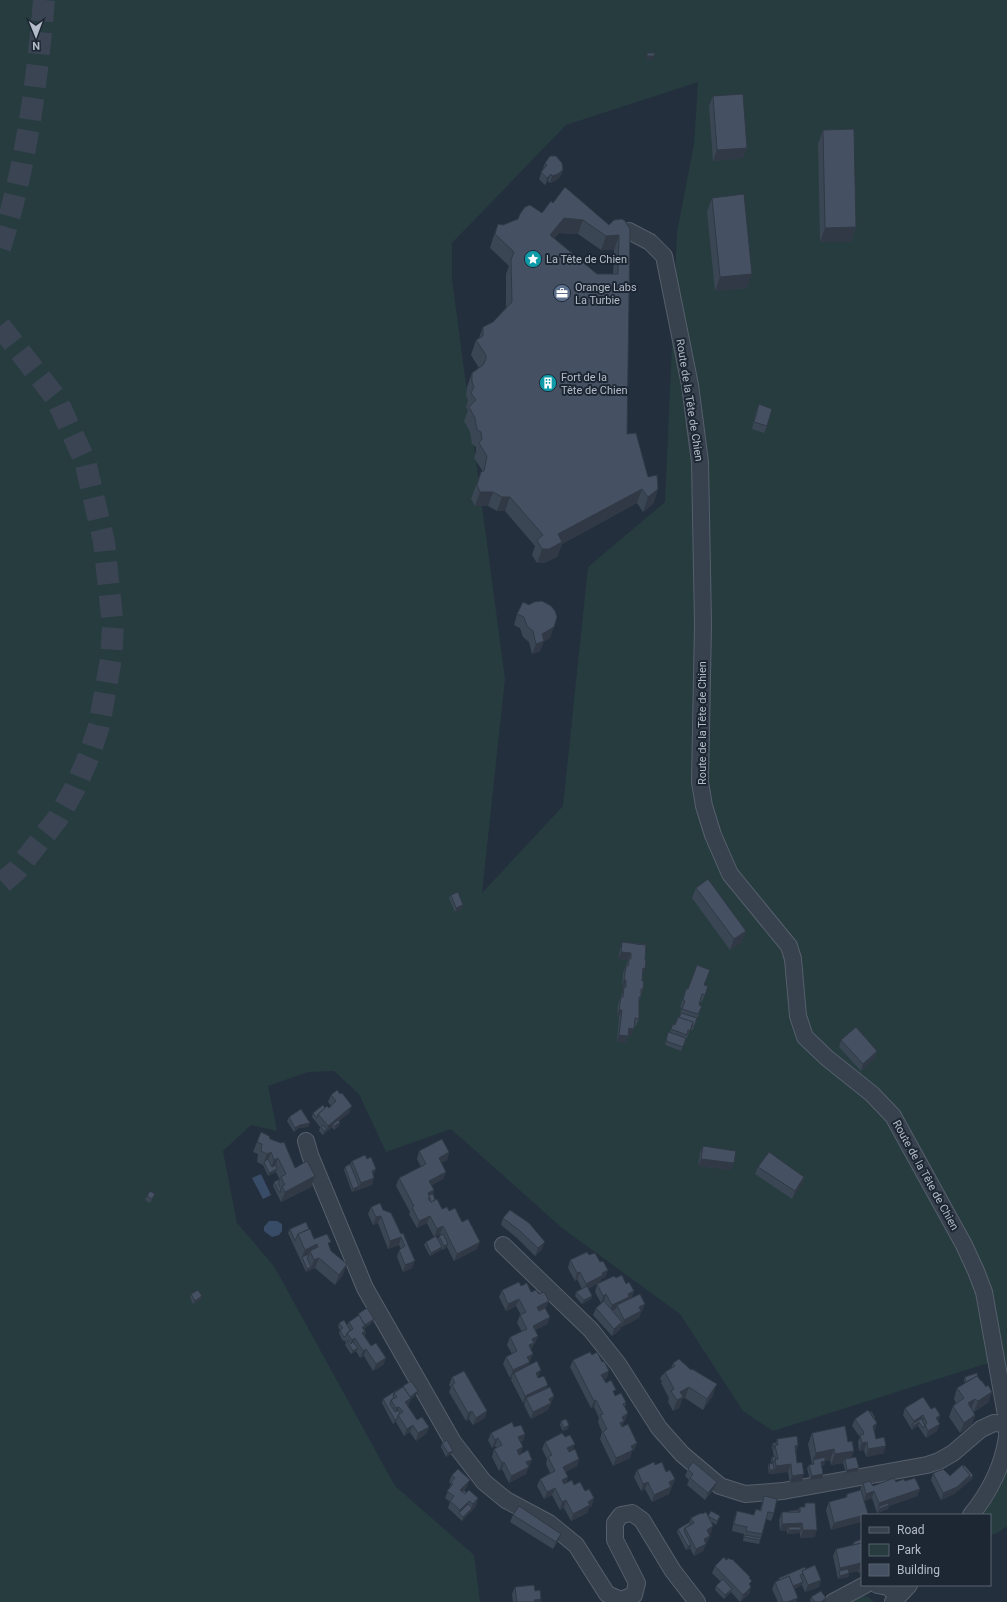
<svg xmlns="http://www.w3.org/2000/svg" width="1007" height="1602" font-family="Roboto,sans-serif">
  <style>
    .green { fill: #263c3f; fill-rule: evenodd }
    .water { fill: #394c67 }
    .lines { fill: none; stroke-linecap: round; stroke-linejoin: round }
    .primary-tunnel { stroke: #3a4453; stroke-width: 22; stroke-dasharray: 22 11; stroke-linecap: butt }
    .street-casing { stroke: #565f6c; stroke-width: 18 }
    .street { stroke: #38414e; stroke-width: 16 }
    .wall { fill: #3b4654; fill-rule: evenodd }
    .shaded-wall { fill: #303945 }
    .building { fill: #455162; stroke: #303945; fill-rule: evenodd }
    .labels { text-anchor: middle; stroke-width: 4; stroke-linejoin: round; paint-order: stroke }
    .poi-label { font-size: 11px; fill: #b4bcc9; stroke: #1d2633; text-anchor: start }
    .street-label { font-size: 11px; fill: #b4bcc9; stroke: #1d2633 }
  </style>
  <rect width="100%" height="100%" fill="#242f3e"/>
  <g class="green">
    <path d="M0,0H1007V1372L1004,1358L773,1431L743,1411L680,1314L562,1228L451,1129L386,1152L359,1094L334,1071L308,1072L268,1086L277,1131L251,1125L223,1151L237,1223L274,1266L395,1486L474,1555L480,1602H0ZM698,82L694,144L677,232L665,502L588,567L563,806L482,893L505,679L452,279V243L566,125Z"/>
    <polygon points="1007,1462 1007,1526 999,1532 990,1536 990,1515 978,1515"/>
    <polygon points="867,1596 874,1602 848,1602 852,1599"/>
  </g>
  <g class="water">
    <polygon points="261,1174 271,1195 263,1199 252,1178"/>
    <polygon points="269,1221 277,1221 282,1224 282,1231 279,1235 272,1237 264,1231 264,1227"/>
  </g>
  <g class="lines">
    <g class="primary-tunnel">
      <path d="M0,248C26,168 37,83 44,0"/>
      <polyline points="0,326 56,398 85,461 104,542 113,626 111,659 99,726 89,756 75,788 58,818 17,870 0,885"/>
    </g>
    <defs>
      <g id="street">
        <polyline points="629,231 650,242 664,256 690,385 700,462 703,624 700,782 704,806 713,835 730,874 789,946 793,959 798,1016 805,1037 827,1058 872,1094 893,1116 964,1245 976,1271 984,1292 1006,1415 1007,1433"/>
        <polyline points="306,1141 310,1155 365,1288 453,1442 484,1482 506,1500 549,1523 576,1545 607,1594 621,1600 634,1595 637,1583 615,1540 615,1523 621,1515 632,1513 642,1520 673,1571 697,1602"/>
        <polyline points="503,1245 591,1330 618,1364 659,1428 682,1454 720,1486 745,1494 783,1491 927,1465 939,1461 953,1453 981,1429 994,1423 1006,1424"/>
        <path d="M971,1515C989,1493 1003,1465 1007,1437"/>
        <polyline points="877,1585 888,1587 898,1596"/>
        <polyline points="833,1602 865,1585"/>
        <polyline points="893,1602 909,1585"/>
      </g>
    </defs>
    <use href="#street" class="street-casing"/>
    <use href="#street" class="street"/>
  </g>
  <g class="wall">
    <polygon points="713,96 747,148 743,158 713,161 709,106"/>
    <polygon points="823,130 856,227 851,242 820,242 818,144"/>
    <polygon points="545,163 563,170 560,177 555,181 550,183 548,181 545,185 539,179"/>
    <polygon points="712,198 747,288 715,291 707,212"/>
    <path d="M553,203L609,225L622,219L627,434L648,477L658,489L653,504L643,512L637,503L562,544L557,557L544,563H537L532,555L535,546L505,511H497L488,506H475L471,499L481,472H482V470L474,458L476,452V447L472,444L470,432L464,421L468,410L466,407L468,400L466,396L467,387L472,373L479,368L471,355L476,340L479,338L483,327L493,322L506,308V274L509,266L490,248L493,238L498,224L503,225L518,219L520,214L542,213ZM559,233L578,234L601,250H614L613,274H597L554,238Z"/>
    <polygon points="759,404 767,426 764,433 752,429 756,411"/>
    <polygon points="523,602 550,638 544,641 540,651 532,654 529,642 523,637 520,628 514,625 517,614"/>
    <polygon points="696,888 746,931 742,942 730,950 692,898"/>
    <polygon points="451,895 462,909 455,912 449,898"/>
    <polygon points="622,942 636,944 643,976 642,981 643,989 639,1002 639,1019 636,1026 634,1025 631,1036 628,1036 626,1043 617,1042 619,1017 617,1017 618,1004 624,988 622,987 623,973 628,960 618,959 620,949"/>
    <polygon points="704,985 708,986 702,1002 700,1002 699,1005 702,1006 693,1030 690,1029 687,1038 686,1038 681,1051 665,1045 667,1036 670,1032 673,1024 675,1025 679,1017 682,1008 680,1007 684,996 688,989"/>
    <polygon points="841,1040 877,1051 875,1058 861,1071 839,1047"/>
    <polygon points="331,1095 349,1113 339,1121 340,1122 339,1126 334,1130 332,1127 323,1135 319,1131 320,1127 312,1117 313,1113 325,1108 329,1108 331,1106 328,1102"/>
    <polygon points="289,1117 310,1123 308,1127 299,1128 294,1132 287,1121"/>
    <polygon points="270,1139 295,1168 315,1176 311,1187 281,1202 273,1186 274,1182 280,1180 276,1172 268,1176 263,1165 257,1162 258,1154 253,1152 257,1142"/>
    <polygon points="703,1146 731,1170 698,1166 700,1153"/>
    <polygon points="419,1151 449,1152 447,1160 441,1163 446,1172 443,1179 432,1185 434,1190 433,1194 435,1200 442,1209 449,1211 477,1249 454,1261 447,1247 443,1250 442,1248 441,1250 430,1256 424,1245 426,1242 438,1239 439,1236 441,1235 440,1234 434,1237 427,1223 417,1228 409,1214 410,1212 396,1186 399,1178 421,1167 417,1159"/>
    <polygon points="352,1161 374,1176 372,1185 352,1192 344,1170 345,1167 350,1164"/>
    <polygon points="758,1167 804,1177 802,1184 792,1199 755,1174"/>
    <polygon points="155,1194 150,1203 145,1200 147,1196"/>
    <polygon points="371,1207 383,1210 401,1234 403,1233 412,1268 403,1272 397,1257 399,1250 401,1249 399,1245 388,1249 378,1223 373,1225 368,1214"/>
    <polygon points="510,1210 542,1249 535,1256 517,1238 501,1225 503,1218"/>
    <polygon points="290,1229 314,1239 329,1247 343,1275 335,1285 315,1268 306,1272 288,1233"/>
    <polygon points="589,1255 600,1262 608,1270 605,1277 601,1279 600,1282 588,1289 592,1296 591,1299 582,1304 575,1296 576,1292 582,1289 577,1279 575,1281 568,1268 570,1260"/>
    <polygon points="616,1278 626,1284 634,1291 631,1298 645,1304 642,1311 641,1312 639,1318 621,1327 621,1326 620,1330 612,1336 593,1315 596,1308 604,1301 601,1303 595,1292 597,1284"/>
    <polygon points="521,1286 531,1292 546,1308 545,1308 550,1317 547,1324 535,1330 538,1336 535,1343 534,1344 531,1350 530,1362 528,1365 554,1396 548,1410 531,1419 524,1405 525,1402 523,1403 511,1380 512,1376 510,1378 503,1364 506,1357 512,1354 507,1345 510,1337 522,1332 517,1323 520,1315 521,1315 516,1306 506,1311 499,1297 502,1290"/>
    <polygon points="191,1294 201,1300 193,1304 190,1298"/>
    <polygon points="358,1314 373,1322 365,1328 364,1329 365,1337 371,1346 386,1358 383,1365 373,1371 364,1356 360,1358 356,1351 351,1354 345,1345 346,1343 344,1340 343,1341 339,1333 340,1330 338,1327 339,1323 347,1325 349,1322 358,1316"/>
    <polygon points="592,1355 607,1378 604,1379 606,1383 615,1396 626,1402 625,1407 625,1421 624,1421 622,1427 637,1443 634,1450 632,1451 630,1458 613,1466 600,1439 602,1432 598,1422 599,1418 594,1407 591,1408 570,1367 573,1360"/>
    <polygon points="673,1363 713,1395 703,1410 685,1398 682,1399 679,1408 673,1411 668,1402 669,1398 661,1383 662,1381 660,1379 662,1375 664,1374 665,1372 671,1369"/>
    <polygon points="452,1377 485,1418 473,1425 469,1419 466,1421 449,1392 451,1387 449,1385"/>
    <polygon points="965,1377 978,1377 989,1402 974,1412 972,1410 975,1415 971,1426 960,1433 949,1417 953,1406 956,1403 954,1399 957,1388 965,1384 964,1380"/>
    <polygon points="403,1386 417,1394 411,1399 408,1406 417,1420 429,1427 426,1434 416,1441 410,1432 404,1436 396,1422 393,1424 382,1403 383,1399 403,1387"/>
    <polygon points="905,1408 931,1409 940,1415 938,1421 937,1431 926,1438 918,1426 912,1430 903,1415"/>
    <polygon points="870,1412 875,1418 875,1420 877,1423 874,1431 876,1439 884,1453 866,1457 864,1450 859,1451 858,1442 860,1437 852,1426 855,1419"/>
    <polygon points="561,1421 568,1429 563,1431 560,1425"/>
    <polygon points="514,1427 525,1434 523,1441 520,1442 520,1454 530,1467 528,1467 526,1474 509,1483 502,1469 499,1471 492,1457 494,1449 497,1448 495,1446 492,1448 488,1440 491,1433"/>
    <polygon points="812,1433 851,1458 857,1471 846,1473 843,1463 831,1465 830,1460 825,1461 824,1465 821,1466 823,1474 822,1478 810,1480 807,1468 809,1465 812,1464 808,1444"/>
    <polygon points="565,1437 575,1444 572,1450 579,1459 577,1466 565,1472 568,1477 566,1483 574,1485 592,1506 589,1507 587,1513 571,1521 564,1508 560,1510 552,1495 544,1499 537,1486 540,1479 550,1473 546,1464 547,1459 542,1449 545,1442"/>
    <polygon points="777,1439 798,1445 796,1452 797,1463 802,1481 790,1483 788,1472 769,1474 768,1467 769,1464 772,1463 771,1461 772,1457 774,1457 772,1447 773,1443 776,1443"/>
    <polygon points="442,1443 453,1451 451,1454 446,1457 441,1447"/>
    <polygon points="655,1465 666,1472 675,1479 669,1494 652,1502 645,1489 641,1491 634,1477 637,1470"/>
    <polygon points="688,1469 717,1482 714,1489 705,1500 687,1485 689,1480 685,1476"/>
    <polygon points="933,1473 950,1476 973,1475 972,1479 954,1494 941,1500 931,1480"/>
    <polygon points="452,1475 467,1487 464,1491 478,1498 476,1506 462,1521 448,1508 450,1502 445,1498 451,1484 449,1482"/>
    <polygon points="905,1481 920,1489 917,1496 889,1506 888,1509 877,1513 872,1498 864,1501 868,1514 867,1515 862,1515 831,1530 826,1510 829,1502 845,1498 847,1494 860,1490 863,1483 873,1486 896,1482"/>
    <polygon points="764,1496 774,1513 771,1521 766,1519 762,1534 759,1544 743,1541 744,1534 732,1531 734,1519 737,1511 754,1515 756,1509 760,1510"/>
    <polygon points="805,1503 815,1537 800,1538 800,1533 787,1534 787,1531 780,1531 779,1520 782,1512 789,1512 789,1511 798,1510 800,1507 804,1507"/>
    <polygon points="702,1514 708,1516 720,1516 716,1525 712,1522 711,1533 709,1534 710,1536 703,1551 694,1556 690,1548 686,1550 677,1532 678,1529 689,1523 691,1518"/>
    <polygon points="513,1515 558,1541 553,1549 510,1522"/>
    <polygon points="862,1539 862,1572 859,1573 858,1571 849,1573 848,1577 838,1579 833,1556 836,1549 852,1545 854,1542"/>
    <polygon points="726,1560 749,1579 750,1585 751,1587 749,1594 740,1602 731,1592 724,1599 715,1590 716,1586 721,1582 712,1573 715,1566"/>
    <polygon points="806,1569 821,1580 819,1587 805,1592 802,1585 794,1589 796,1602 778,1602 772,1589 775,1582 778,1581 779,1578"/>
    <polygon points="515,1587 535,1591 541,1599 540,1602 513,1602 512,1594"/>
    <polygon points="811,1597 826,1598 825,1602 811,1602 810,1601"/>
  </g>
  <g class="shaded-wall">
    <polygon points="647,56 654,56 653,60 645,60"/>
    <polygon points="747,148 743,158 713,161 717,150"/>
    <polygon points="563,170 560,177 555,181 550,183 552,176"/>
    <polygon points="551,174 548,181 545,185 547,178"/>
    <polygon points="564,218 583,220 578,234 559,233 544,249 550,235"/>
    <polygon points="856,227 851,242 820,242 825,228"/>
    <polygon points="619,235 614,250 601,250 606,236"/>
    <polygon points="752,274 747,288 715,291 720,277"/>
    <polygon points="642,489 637,503 562,544 557,557 544,563 537,563 542,549 558,534"/>
    <polygon points="658,489 653,504 643,512 648,497"/>
    <polygon points="480,492 493,492 488,506 475,506"/>
    <polygon points="502,497 510,497 505,511 497,511"/>
    <polygon points="554,627 550,638 544,641 540,651 532,654 536,644 542,634"/>
    <polygon points="463,905 462,909 455,912 456,908"/>
    <polygon points="746,931 742,942 730,950 734,939"/>
    <polygon points="621,952 631,953 628,960 618,959"/>
    <polygon points="643,968 645,969 643,976"/>
    <polygon points="624,980 626,980 624,987 622,987"/>
    <polygon points="619,1010 622,1010 619,1017 617,1017"/>
    <polygon points="629,1028 634,1029 631,1036 626,1035"/>
    <polygon points="619,1035 628,1036 626,1043 617,1042"/>
    <polygon points="877,1051 875,1058 861,1071 863,1064"/>
    <polygon points="352,1106 349,1113 334,1125 333,1124 332,1127 323,1135 324,1131 327,1130 328,1126"/>
    <polygon points="340,1122 339,1126 334,1130 335,1126"/>
    <polygon points="310,1123 308,1127 299,1128 294,1132 295,1128 300,1125"/>
    <polygon points="271,1152 267,1163 264,1162 267,1154"/>
    <polygon points="449,1152 447,1160 436,1165 439,1158"/>
    <polygon points="278,1158 274,1169 270,1171 274,1160"/>
    <polygon points="701,1159 734,1163 731,1170 698,1166"/>
    <polygon points="277,1169 276,1172 268,1176 269,1173"/>
    <polygon points="376,1169 373,1177 372,1171"/>
    <polygon points="446,1172 443,1179 427,1188 429,1181"/>
    <polygon points="315,1176 311,1187 281,1202 285,1192"/>
    <polygon points="804,1177 802,1184 792,1199 795,1191"/>
    <polygon points="374,1178 372,1185 358,1190 361,1183"/>
    <polygon points="359,1186 358,1190 352,1192 353,1189"/>
    <polygon points="434,1190 432,1197 428,1204 428,1193"/>
    <polygon points="381,1216 378,1223 373,1225 376,1217"/>
    <polygon points="430,1216 427,1223 417,1228 419,1221"/>
    <polygon points="443,1226 440,1234 434,1237 437,1229"/>
    <polygon points="401,1237 399,1245 388,1249 390,1241"/>
    <polygon points="480,1242 477,1249 454,1261 457,1254"/>
    <polygon points="545,1242 542,1249 535,1256 538,1248"/>
    <polygon points="317,1244 313,1255 310,1251 308,1257 302,1257 305,1250"/>
    <polygon points="448,1244 447,1247 443,1250 444,1246"/>
    <polygon points="442,1247 441,1250 430,1256 431,1253"/>
    <polygon points="319,1258 315,1268 310,1270 314,1260"/>
    <polygon points="415,1261 412,1268 403,1272 405,1265"/>
    <polygon points="347,1264 343,1275 335,1285 339,1275"/>
    <polygon points="311,1267 310,1270 306,1272 307,1269"/>
    <polygon points="608,1270 605,1277 601,1279 600,1282 584,1291 586,1284"/>
    <polygon points="580,1272 577,1279 575,1281 577,1273"/>
    <polygon points="634,1291 631,1299 617,1305 616,1309 609,1312 612,1305 628,1294"/>
    <polygon points="606,1294 604,1301 601,1303 603,1296"/>
    <polygon points="202,1296 201,1300 193,1304 195,1301"/>
    <polygon points="592,1296 591,1299 582,1304 584,1300"/>
    <polygon points="519,1299 516,1306 506,1311 508,1304"/>
    <polygon points="549,1301 546,1308 534,1314 537,1307"/>
    <polygon points="645,1304 642,1311 641,1312 639,1318 621,1327 624,1320 639,1307"/>
    <polygon points="550,1317 547,1324 530,1333 533,1326"/>
    <polygon points="374,1319 373,1322 365,1328 363,1333 365,1331 362,1339 362,1327"/>
    <polygon points="622,1322 620,1330 612,1336 614,1329"/>
    <polygon points="538,1336 535,1343 534,1344 531,1350 526,1353 532,1339"/>
    <polygon points="355,1338 352,1345 350,1346 352,1340"/>
    <polygon points="358,1348 356,1351 351,1354 353,1351"/>
    <polygon points="366,1349 364,1356 360,1358 363,1351"/>
    <polygon points="533,1354 527,1369 514,1373 512,1376 510,1378 513,1370 527,1357"/>
    <polygon points="386,1358 383,1365 373,1371 376,1364"/>
    <polygon points="541,1370 538,1378 536,1373"/>
    <polygon points="609,1371 607,1378 599,1382 601,1375"/>
    <polygon points="717,1384 713,1395 703,1410 707,1399"/>
    <polygon points="548,1385 546,1392 526,1398 525,1402 523,1403 525,1396"/>
    <polygon points="689,1387 685,1398 682,1399 679,1408 673,1411 680,1392"/>
    <polygon points="418,1391 417,1394 411,1399 408,1405 402,1409 405,1402 410,1397"/>
    <polygon points="992,1392 989,1402 974,1412 978,1401"/>
    <polygon points="554,1396 548,1410 531,1419 533,1412 549,1399"/>
    <polygon points="975,1399 971,1409 968,1403"/>
    <polygon points="596,1400 594,1407 591,1408 594,1401"/>
    <polygon points="399,1407 397,1414 394,1416 396,1408"/>
    <polygon points="472,1411 469,1419 466,1421 468,1413"/>
    <polygon points="487,1411 485,1418 473,1425 476,1418"/>
    <polygon points="628,1413 625,1421 624,1421 621,1428 617,1431 622,1417"/>
    <polygon points="923,1415 918,1426 912,1430 913,1426 912,1424 911,1428 914,1421"/>
    <polygon points="940,1415 937,1422 936,1418"/>
    <polygon points="975,1415 971,1426 960,1433 964,1423"/>
    <polygon points="397,1419 396,1422 393,1424 395,1420"/>
    <polygon points="877,1423 875,1430 870,1433 873,1426"/>
    <polygon points="940,1424 937,1431 926,1438 928,1431"/>
    <polygon points="413,1425 410,1432 404,1436 407,1429"/>
    <polygon points="569,1425 568,1429 563,1431 564,1428"/>
    <polygon points="429,1427 426,1434 416,1441 418,1433"/>
    <polygon points="525,1434 523,1441 515,1444 518,1437"/>
    <polygon points="498,1438 495,1446 492,1448 495,1440"/>
    <polygon points="867,1442 864,1450 859,1451 862,1443"/>
    <polygon points="637,1443 634,1450 632,1451 630,1458 613,1466 616,1458 631,1446"/>
    <polygon points="575,1444 572,1451 564,1455 567,1448"/>
    <polygon points="798,1445 795,1452 795,1446"/>
    <polygon points="886,1446 884,1453 866,1457 868,1449"/>
    <polygon points="523,1447 520,1455 514,1458 517,1450"/>
    <polygon points="834,1449 830,1460 814,1463 813,1460 816,1453"/>
    <polygon points="453,1451 451,1454 446,1457 448,1453"/>
    <polygon points="854,1451 850,1461 845,1459 843,1463 831,1465 835,1454"/>
    <polygon points="579,1459 577,1466 560,1474 563,1467"/>
    <polygon points="532,1460 526,1474 509,1483 511,1476 526,1462"/>
    <polygon points="825,1461 824,1465 819,1466 821,1462"/>
    <polygon points="504,1462 502,1469 499,1471 502,1463"/>
    <polygon points="791,1464 788,1472 773,1474 776,1466"/>
    <polygon points="859,1468 857,1471 846,1473 847,1470"/>
    <polygon points="770,1470 774,1470 773,1474 769,1474"/>
    <polygon points="804,1474 802,1481 790,1483 792,1476"/>
    <polygon points="823,1474 822,1478 810,1480 812,1476"/>
    <polygon points="970,1475 973,1475 972,1479 954,1494 941,1500 943,1493"/>
    <polygon points="568,1477 565,1484 560,1487 562,1480"/>
    <polygon points="675,1479 669,1494 652,1502 654,1495 669,1482"/>
    <polygon points="470,1480 467,1487 460,1495 460,1490"/>
    <polygon points="648,1482 645,1489 641,1491 643,1484"/>
    <polygon points="717,1482 714,1489 705,1500 708,1493"/>
    <polygon points="555,1488 552,1495 544,1499 547,1492"/>
    <polygon points="920,1489 917,1496 889,1506 888,1509 877,1513 879,1509 878,1507 879,1503"/>
    <polygon points="874,1491 872,1498 864,1501 866,1494"/>
    <polygon points="478,1498 476,1506 470,1512 473,1504"/>
    <polygon points="594,1498 592,1506 589,1507 587,1513 571,1521 573,1514 588,1502"/>
    <polygon points="566,1500 564,1508 560,1510 562,1502"/>
    <polygon points="469,1501 466,1508 459,1513 460,1510"/>
    <polygon points="472,1508 470,1512 462,1521 463,1517"/>
    <polygon points="862,1515 862,1522 831,1530 834,1523"/>
    <polygon points="802,1523 800,1530 801,1530 800,1533 787,1534 789,1530 788,1527 787,1531 780,1531 782,1524"/>
    <polygon points="713,1526 711,1533 704,1537 707,1530"/>
    <polygon points="803,1530 817,1530 815,1537 800,1538"/>
    <polygon points="561,1534 558,1541 553,1549 556,1542"/>
    <polygon points="710,1536 703,1551 694,1556 696,1549 704,1539"/>
    <polygon points="691,1545 690,1549 686,1550 688,1546"/>
    <polygon points="862,1562 862,1568 860,1567 858,1571 839,1575 839,1571 840,1568"/>
    <polygon points="860,1569 862,1569 862,1572 859,1573"/>
    <polygon points="849,1573 848,1577 838,1579 840,1576"/>
    <polygon points="821,1580 819,1587 805,1592 808,1585"/>
    <polygon points="803,1582 802,1585 789,1591 790,1587"/>
    <polygon points="751,1587 749,1594 740,1602 743,1595"/>
    <polygon points="732,1589 730,1592 724,1599 725,1595"/>
    <polygon points="798,1598 796,1602 787,1602"/>
    <polygon points="826,1598 825,1602 821,1602"/>
    <polygon points="541,1599 540,1602 534,1602 534,1600"/>
  </g>
  <g class="building">
    <polygon points="647,53 655,53 654,56 647,56"/>
    <polygon points="743,94 747,148 717,150 713,96"/>
    <polygon points="854,129 856,227 825,228 823,130"/>
    <polygon points="550,156 556,156 562,163 563,170 558,174 552,176 551,174 547,178 541,172 547,165 545,163"/>
    <path d="M565,187L609,225L614,220L622,219L625,221L630,229L627,434L636,433L648,477L657,475L658,489L648,497L642,489L558,534L562,542L549,549H542L537,540L543,535L510,497H502L493,492H480L477,485L481,472L484,471L487,456L479,443L482,439L481,432L477,430L475,418L469,407L476,400L471,393L474,387L472,382V373L483,365L486,359V355L476,340L483,336V327L493,322L512,302L511,260L514,252L495,234L498,224L503,225L518,219L520,214L525,207L530,205L542,213L551,201L553,203ZM564,218L583,220L606,236L619,235L618,274H597L550,235Z"/>
    <polygon points="744,194 752,274 720,277 712,198"/>
    <polygon points="759,404 772,409 767,426 754,422"/>
    <polygon points="542,601 551,606 555,611 557,617 554,627 542,634 544,641 536,644 533,631 527,626 524,617 517,614 523,602 529,605 534,602"/>
    <polygon points="708,879 746,931 734,939 696,888"/>
    <polygon points="458,892 463,905 456,908 451,895"/>
    <polygon points="622,942 646,945 645,960 646,960 645,969 643,968 642,981 644,981 643,989 641,989 641,997 639,997 639,1019 635,1018 634,1029 629,1028 628,1036 619,1035 622,1010 619,1010 621,997 623,997 624,987 626,987 626,980 624,980 626,966 628,966 629,959 631,959 631,953 621,952"/>
    <polygon points="636,943 646,944 646,945 636,944"/>
    <polygon points="697,965 710,970 704,985 708,986 705,995 702,994 699,1005 702,1006 698,1014 682,1009 685,1001 683,1000 686,989 688,989"/>
    <polygon points="681,1013 697,1018 694,1026 692,1026 693,1022 679,1018"/>
    <polygon points="678,1017 693,1022 690,1031 688,1030 687,1035 671,1029 673,1024 675,1025"/>
    <polygon points="856,1027 877,1051 863,1064 841,1040"/>
    <polygon points="668,1032 686,1038 683,1047 666,1041"/>
    <polygon points="337,1090 340,1094 342,1093 352,1106 328,1126 318,1114 327,1106 329,1108 336,1101 331,1095"/>
    <polygon points="323,1105 325,1108 318,1114 317,1118 313,1113"/>
    <polygon points="301,1109 310,1123 300,1125 295,1128 289,1117"/>
    <polygon points="338,1120 340,1122 335,1126 333,1124"/>
    <polygon points="323,1125 327,1130 324,1131 321,1127"/>
    <polygon points="261,1132 269,1136 270,1139 281,1143 284,1142 295,1168 307,1161 315,1176 285,1192 282,1186 285,1185 281,1177 286,1174 278,1158 274,1160 271,1152 267,1154 261,1151 262,1144 257,1142"/>
    <polygon points="442,1139 449,1152 439,1158 446,1172 429,1181 434,1190 428,1193 430,1198 428,1198 431,1202 437,1199 442,1209 447,1207 449,1211 455,1208 462,1222 468,1219 480,1242 457,1254 443,1226 437,1229 430,1216 419,1221 412,1207 414,1206 399,1178 426,1164 419,1151"/>
    <polygon points="703,1146 736,1151 734,1163 701,1159"/>
    <polygon points="769,1152 804,1177 795,1191 758,1167"/>
    <polygon points="365,1155 367,1159 371,1157 376,1169 372,1171 374,1178 361,1183 352,1161"/>
    <polygon points="268,1159 272,1167 276,1165 277,1169 269,1173 264,1162"/>
    <polygon points="350,1164 359,1186 353,1189 345,1167"/>
    <polygon points="280,1179 278,1184 281,1189 280,1193 274,1182"/>
    <polygon points="150,1191 155,1194 152,1199 147,1196"/>
    <polygon points="433,1194 435,1200 431,1202 430,1200 430,1198 429,1195"/>
    <polygon points="380,1203 383,1210 391,1213 401,1234 403,1233 415,1261 405,1265 399,1250 405,1246 401,1237 390,1241 381,1216 376,1217 371,1207"/>
    <polygon points="510,1210 529,1223 545,1242 538,1248 520,1231 503,1218"/>
    <polygon points="306,1222 309,1229 298,1234 295,1241 290,1229"/>
    <polygon points="310,1229 314,1239 327,1234 331,1242 328,1243 331,1251 347,1264 339,1275 319,1258 314,1260 310,1251 318,1247 317,1244 305,1250 298,1234"/>
    <polygon points="443,1234 448,1244 444,1246 439,1236"/>
    <polygon points="436,1236 442,1247 431,1253 426,1242"/>
    <polygon points="587,1252 589,1255 595,1253 600,1262 603,1261 608,1270 602,1273 603,1275 586,1284 580,1272 577,1273 570,1260"/>
    <polygon points="309,1254 307,1258 311,1267 307,1269 302,1257"/>
    <polygon points="622,1275 626,1284 629,1282 634,1291 628,1294 629,1297 612,1305 606,1294 603,1296 597,1284 614,1276 616,1278"/>
    <polygon points="519,1282 521,1286 527,1283 531,1292 536,1290 539,1294 544,1292 549,1301 537,1307 539,1311 545,1308 550,1317 533,1326 538,1336 532,1339 534,1343 529,1345 533,1354 527,1357 530,1362 513,1370 506,1357 517,1351 510,1337 527,1329 520,1315 526,1312 519,1299 508,1304 502,1290"/>
    <polygon points="587,1286 592,1296 584,1300 576,1292"/>
    <polygon points="198,1290 202,1296 195,1301 191,1294"/>
    <polygon points="640,1294 645,1304 639,1307 641,1311 624,1320 617,1305"/>
    <polygon points="604,1301 622,1322 614,1329 596,1308"/>
    <polygon points="367,1308 374,1319 365,1325 358,1314"/>
    <polygon points="359,1315 365,1326 362,1327 365,1331 362,1333 371,1346 376,1343 386,1358 376,1364 366,1349 363,1351 355,1338 352,1340 347,1333 353,1329 349,1322"/>
    <polygon points="344,1320 350,1330 347,1333 346,1336 344,1337 340,1330 343,1328 339,1323"/>
    <polygon points="363,1329 364,1329 366,1333 364,1335 365,1331"/>
    <polygon points="348,1340 351,1344 353,1342 358,1348 353,1351 347,1341"/>
    <polygon points="590,1352 592,1355 597,1352 602,1362 604,1361 609,1371 601,1375 606,1383 611,1380 616,1390 613,1391 615,1396 621,1393 626,1402 623,1404 628,1413 622,1417 624,1421 620,1423 622,1427 628,1424 637,1443 631,1446 633,1450 616,1458 603,1432 607,1429 600,1415 603,1414 596,1400 594,1401 573,1360"/>
    <polygon points="679,1359 691,1370 692,1369 717,1384 707,1399 689,1387 680,1392 683,1397 677,1400 671,1391 674,1389 665,1372 675,1366 673,1363"/>
    <polygon points="537,1361 541,1370 536,1373 538,1378 544,1376 548,1385 525,1396 514,1373"/>
    <polygon points="464,1371 487,1411 476,1418 472,1411 468,1413 452,1385 455,1383 452,1377"/>
    <polygon points="977,1373 978,1377 977,1376 966,1382 965,1377"/>
    <polygon points="977,1376 981,1381 982,1381 986,1387 988,1385 992,1392 978,1401 975,1399 968,1403 975,1415 964,1423 953,1406 964,1398 957,1388"/>
    <polygon points="411,1381 418,1391 410,1397 403,1386"/>
    <polygon points="403,1387 411,1398 405,1402 417,1420 422,1417 429,1427 418,1433 413,1425 407,1429 398,1415 403,1412 399,1407 396,1408 391,1400 397,1397 394,1393"/>
    <polygon points="550,1387 554,1396 549,1399 551,1403 533,1412 526,1398"/>
    <polygon points="400,1388 401,1388 394,1393 393,1396 394,1398 391,1400 390,1404 395,1412 398,1410 400,1414 398,1415 397,1419 395,1420 383,1399"/>
    <polygon points="923,1397 931,1409 935,1407 940,1415 936,1418 940,1424 928,1431 925,1425 927,1423 923,1415 914,1421 905,1408"/>
    <polygon points="868,1410 877,1423 873,1426 876,1439 884,1437 886,1446 868,1449 867,1442 862,1443 860,1435 864,1434 863,1431 855,1419"/>
    <polygon points="871,1411 875,1418 874,1419 870,1412"/>
    <polygon points="923,1418 924,1419 922,1420 926,1427 925,1425 923,1428 919,1422 913,1426 912,1424"/>
    <polygon points="566,1419 569,1425 564,1428 561,1421"/>
    <polygon points="512,1422 514,1427 521,1425 525,1434 518,1437 523,1447 517,1450 519,1455 528,1450 532,1460 526,1462 529,1467 511,1476 504,1462 502,1463 494,1449 502,1445 498,1438 495,1440 491,1433"/>
    <polygon points="845,1426 848,1442 852,1441 854,1451 835,1454 834,1449 816,1453 812,1433"/>
    <polygon points="562,1433 565,1437 570,1435 575,1444 567,1448 569,1452 575,1449 579,1459 563,1467 568,1477 562,1480 564,1484 572,1480 574,1485 580,1482 585,1491 589,1489 594,1498 588,1502 590,1505 573,1514 566,1500 562,1502 555,1488 547,1492 540,1479 555,1471 548,1457 552,1455 545,1442"/>
    <polygon points="797,1436 798,1445 795,1446 797,1463 802,1462 804,1474 792,1476 791,1464 776,1466 775,1459 778,1459 775,1445 778,1445 777,1439"/>
    <polygon points="447,1440 453,1451 448,1453 442,1443"/>
    <polygon points="773,1443 776,1443 777,1445 775,1445 774,1449"/>
    <polygon points="772,1457 775,1457 776,1459 775,1459 773,1463"/>
    <polygon points="825,1457 825,1461 821,1462 823,1474 812,1476 809,1465 814,1464 813,1460"/>
    <polygon points="856,1457 859,1468 847,1470 845,1459"/>
    <polygon points="654,1462 655,1465 662,1462 666,1472 670,1470 675,1479 669,1482 671,1487 654,1495 648,1482 643,1484 637,1470"/>
    <polygon points="693,1462 717,1482 708,1493 690,1478 693,1474 688,1469"/>
    <polygon points="773,1463 774,1470 770,1470 769,1464"/>
    <polygon points="962,1465 970,1475 957,1487 943,1493 933,1473 943,1469 950,1476"/>
    <polygon points="964,1465 973,1475 969,1479 970,1475 963,1467"/>
    <polygon points="458,1469 470,1480 460,1490 465,1494 469,1490 478,1498 473,1504 469,1501 460,1510 450,1501 454,1496 447,1491 453,1484 451,1482 455,1478 452,1475"/>
    <polygon points="894,1478 896,1482 904,1479 905,1481 915,1478 920,1489 879,1503 874,1491 866,1494 863,1483 870,1481 873,1486"/>
    <polygon points="463,1490 466,1492 465,1494 462,1491"/>
    <polygon points="861,1490 868,1514 834,1523 829,1502 847,1497 847,1494"/>
    <polygon points="764,1496 777,1499 774,1513 768,1512 762,1534 746,1531 747,1527 734,1524 737,1511 754,1515 756,1509 761,1511"/>
    <polygon points="805,1503 815,1503 817,1530 803,1530 802,1523 782,1524 782,1512 800,1512 800,1507 805,1507"/>
    <polygon points="888,1503 889,1505 879,1509 878,1507"/>
    <polygon points="468,1504 472,1508 463,1517 459,1513"/>
    <polygon points="519,1506 561,1534 556,1542 513,1515"/>
    <polygon points="798,1510 799,1512 789,1512 789,1511"/>
    <polygon points="711,1511 720,1516 717,1521 708,1516"/>
    <polygon points="706,1512 713,1526 707,1530 710,1536 704,1539 706,1544 696,1549 685,1528 694,1523 691,1518 701,1513 702,1514"/>
    <polygon points="690,1522 691,1524 685,1528 684,1531 691,1545 688,1546 678,1529"/>
    <polygon points="788,1527 801,1527 801,1530 789,1530"/>
    <polygon points="745,1535 761,1538 760,1540 744,1537"/>
    <polygon points="862,1539 862,1543 854,1545 854,1542"/>
    <polygon points="862,1543 862,1562 861,1562 861,1563 840,1568 836,1549"/>
    <polygon points="724,1557 726,1560 729,1558 731,1560 732,1559 750,1577 749,1578 752,1581 749,1584 751,1587 743,1595 715,1566"/>
    <polygon points="815,1565 821,1580 808,1585 802,1571"/>
    <rect x="860" y="1565" width="2" height="4"/>
    <polygon points="805,1567 806,1569 802,1571 803,1574 800,1575 803,1582 793,1586 789,1576 780,1580 779,1578"/>
    <polygon points="848,1569 849,1573 840,1576 839,1571"/>
    <polygon points="789,1576 798,1598 787,1602 783,1602 775,1582"/>
    <polygon points="723,1579 732,1589 725,1595 716,1586"/>
    <polygon points="534,1585 535,1591 540,1590 541,1599 534,1600 535,1602 514,1602 517,1602 515,1587"/>
    <polygon points="821,1591 826,1598 821,1602 815,1602 811,1597"/>
  </g>
  <defs>
    <symbol id="sight-disc" viewBox="-11 -11 22 22"><circle r="9.5" fill="#0f9aa8" stroke="#1d2633"/><path d="M0-6L1.8-2.2L6-1.7L2.9 1.2L3.7 5.4L0 3.3L-3.7 5.4L-2.9 1.2L-6-1.7L-1.8-2.2Z" fill="#fff"/></symbol>
    <symbol id="office-disc" viewBox="-11 -11 22 22"><circle r="9.5" fill="#5c6f8a" stroke="#1d2633"/><path d="M-6-3h4V-5.5h4V-3h4V5H-6ZM-1-4.5V-3h2v-1.5ZM-6 0V1H6V0Z" fill="#fff"/></symbol>
    <symbol id="building-disc" viewBox="-11 -11 22 22"><circle r="9.5" fill="#0f9aa8" stroke="#1d2633"/><path d="M-4-6H4V6H1V3H-1V6H-4ZM-2.5-4.3h1.7v1.8h-1.7ZM.8-4.3h1.7v1.8H.8ZM-2.5-1h1.7V.8h-1.7ZM.8-1h1.7V.8H.8Z" fill="#fff"/></symbol>
  </defs>
  <g fill-rule="evenodd">
    <use href="#sight-disc" x="523" y="249" width="20" height="20"/>
    <use href="#office-disc" x="552" y="283" width="20" height="20"/>
    <use href="#building-disc" x="538" y="373" width="20" height="20"/>
  </g>
  <g class="labels">
    <g class="poi-label">
      <text x="546" y="263">La Tête de Chien</text>
      <text x="575" y="291">Orange Labs<tspan x="575" dy="13">La Turbie</tspan></text>
      <text x="561" y="381">Fort de la<tspan x="561" dy="13">Tête de Chien</tspan></text>
    </g>
    <g class="street-label">
      <text transform="translate(690 400) rotate(81)" y="4">Route de la Tête de Chien</text>
      <text transform="translate(702 723) rotate(-90)" y="4">Route de la Tête de Chien</text>
      <text transform="translate(926 1175) rotate(61)" y="4">Route de la Tête de Chien</text>
    </g>
  </g>
  <rect x="861" y="1514" width="130" height="72" fill="#1d2633" stroke="#59626f"/>
  <rect x="869" y="1527" width="20" height="6" fill="#38414e" stroke="#59626f"/>
  <text x="897" y="1534" font-size="12" fill="#b4bcc9">Road</text>
  <rect x="869" y="1544" width="20" height="12" fill="#263c3f" stroke="#59626f"/>
  <text x="897" y="1554" font-size="12" fill="#b4bcc9">Park</text>
  <rect x="869" y="1564" width="20" height="12" fill="#455162" stroke="#59626f"/>
  <text x="897" y="1574" font-size="12" fill="#b4bcc9">Building</text>
  <g transform="translate(36 36) rotate(179)" stroke="#1d2633" stroke-width="3" paint-order="stroke">
  <path d="M0-3L7 15L0 10L-7 15Z" fill="#b4bcc9"/>
  <text y="-6" font-size="11" font-weight="bold" text-anchor="middle" fill="#b4bcc9">N</text>
  </g>
</svg>
